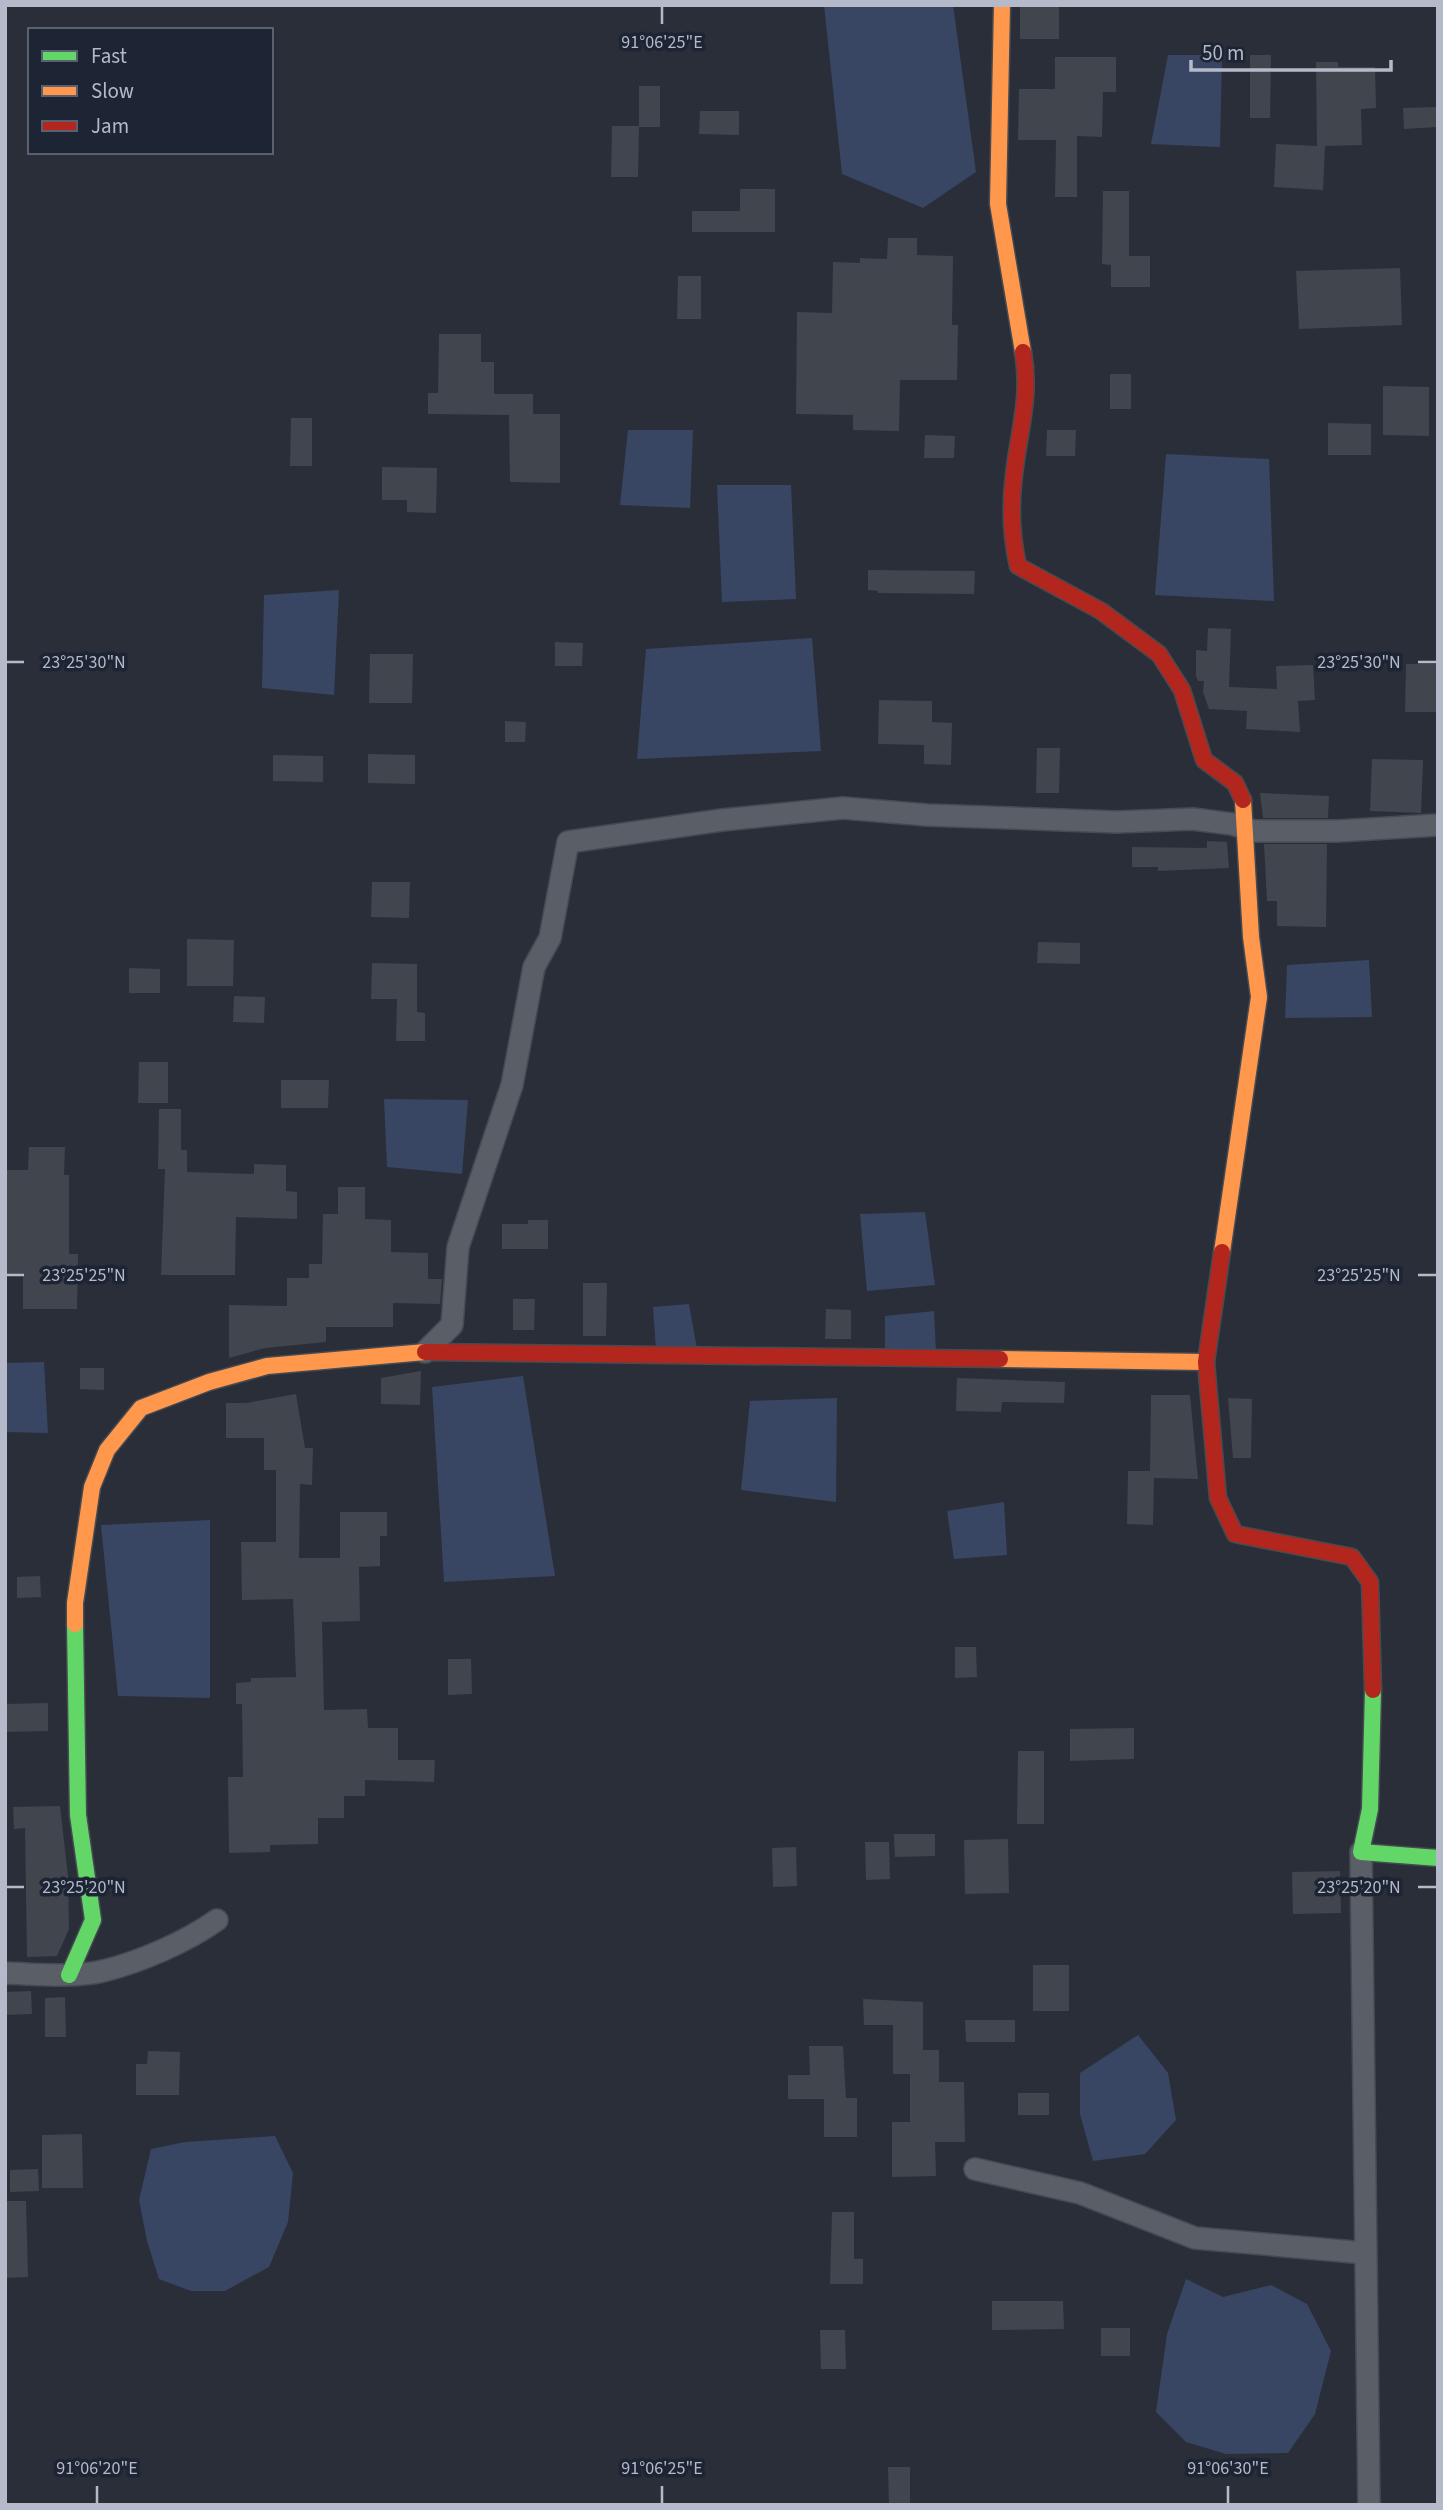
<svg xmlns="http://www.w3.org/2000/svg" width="1443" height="2510" font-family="'Source Sans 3',sans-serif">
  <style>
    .water { fill: #384663 }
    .building { fill: #41454e }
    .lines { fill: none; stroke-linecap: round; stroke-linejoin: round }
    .street-casing { stroke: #464a51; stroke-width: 24 }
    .fast-casing { stroke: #464a51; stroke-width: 19 }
    .slow-casing { stroke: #464a51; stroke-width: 19 }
    .jam-casing { stroke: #464a51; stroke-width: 19 }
    .street { stroke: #5a5e66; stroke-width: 21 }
    .fast { stroke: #63d668; stroke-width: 16 }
    .slow { stroke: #ff974d; stroke-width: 16 }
    .jam { stroke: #b3261e; stroke-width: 16 }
    .ticks { fill: none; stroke: #b4bac9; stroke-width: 2.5 }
    .ticks-label { font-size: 18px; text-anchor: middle; fill: #b4bac9; stroke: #1d2433; stroke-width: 7; stroke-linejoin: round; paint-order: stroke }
  </style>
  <rect width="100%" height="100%" fill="#2a2e38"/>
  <g class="water">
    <polygon points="824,5 953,5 976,172 923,208 842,174"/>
    <polygon points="1168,55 1222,55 1220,147 1151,144"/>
    <polygon points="628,430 693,430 690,508 620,505"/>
    <polygon points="1166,454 1269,459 1274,601 1155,595"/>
    <polygon points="791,485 796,599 722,602 717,485"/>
    <polygon points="339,590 334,695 262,688 264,595"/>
    <polygon points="812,638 821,751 637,759 646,649"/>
    <polygon points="1369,960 1372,1017 1285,1018 1287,965"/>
    <polygon points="384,1099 468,1100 462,1174 387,1167"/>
    <polygon points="925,1212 935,1285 867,1291 860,1214"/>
    <polygon points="689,1304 697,1349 656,1350 653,1307"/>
    <polygon points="934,1311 936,1353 885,1355 885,1316"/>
    <polygon points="44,1362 48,1433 5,1432 5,1363"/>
    <polygon points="523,1376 555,1576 444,1582 432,1387"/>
    <polygon points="837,1398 836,1502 741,1490 750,1401"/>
    <polygon points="1004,1502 1007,1555 954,1559 947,1511"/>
    <polygon points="210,1520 210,1698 118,1696 101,1525"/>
    <polygon points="1138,2035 1168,2073 1176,2120 1145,2154 1093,2161 1080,2114 1080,2073"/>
    <polygon points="275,2136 293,2173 288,2222 269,2267 225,2291 191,2291 159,2279 147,2241 139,2200 151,2149 185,2142"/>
    <polygon points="1186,2279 1223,2297 1271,2285 1307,2304 1331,2351 1315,2414 1288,2453 1226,2454 1186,2442 1156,2412 1167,2334"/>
  </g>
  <g class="building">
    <rect x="1020" y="5" width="39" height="34"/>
    <polygon points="1250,55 1271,55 1270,118 1250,118"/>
    <polygon points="1055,57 1116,57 1116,92 1103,92 1102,137 1077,136 1077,197 1055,197 1056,140 1018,140 1019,89 1055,89"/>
    <polygon points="1316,62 1338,62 1338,67 1375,67 1376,108 1361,109 1362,145 1325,146 1323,190 1274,187 1276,144 1317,146"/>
    <rect x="639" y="86" width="21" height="41"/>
    <polygon points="1438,107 1438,127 1404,129 1403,108"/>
    <polygon points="700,111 739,111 739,135 699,134"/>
    <polygon points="612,126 639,126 638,177 611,177"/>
    <polygon points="740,189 775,189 775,232 692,232 692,211 740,211"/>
    <polygon points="1103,191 1129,191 1129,256 1150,256 1150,287 1111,287 1111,265 1102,264"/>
    <polygon points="888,238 917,238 917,255 953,256 952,325 958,325 957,380 900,380 899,431 853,430 853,415 796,414 797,312 832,313 833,262 860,263 860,258 887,259"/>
    <polygon points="1400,268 1402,325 1299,329 1296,271"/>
    <polygon points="678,276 701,276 701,319 677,319"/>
    <polygon points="439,334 481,334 481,362 494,362 494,394 533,394 533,414 560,414 560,483 510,482 509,415 428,414 428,393 438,393"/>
    <rect x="1110" y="374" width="21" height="35"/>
    <polygon points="1383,386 1429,387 1429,436 1383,435"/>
    <polygon points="291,418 312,418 312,466 290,466"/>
    <polygon points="1328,423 1371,424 1371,455 1328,455"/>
    <polygon points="1047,430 1076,430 1075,456 1046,456"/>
    <polygon points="925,435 955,436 954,458 924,458"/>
    <polygon points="382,467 437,468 436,513 407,512 407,500 382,500"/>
    <polygon points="868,570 975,571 974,594 878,593 878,591 868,590"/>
    <polygon points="1208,628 1231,629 1229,687 1277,689 1276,666 1313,665 1315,700 1298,701 1300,732 1246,729 1247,711 1209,709 1203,692 1204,681 1198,681 1196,676 1196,650 1207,651"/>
    <polygon points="555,642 583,643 582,666 555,666"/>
    <polygon points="370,654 413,654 412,703 369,703"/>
    <polygon points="1406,664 1438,664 1438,712 1405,712"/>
    <polygon points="879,700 932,701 932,722 952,723 951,765 924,764 924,745 878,744"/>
    <polygon points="505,721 526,722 525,742 505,742"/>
    <polygon points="1037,748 1060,748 1059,793 1036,793"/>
    <polygon points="368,754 415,755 415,784 368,783"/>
    <polygon points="273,755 323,756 323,782 273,781"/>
    <polygon points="1372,759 1423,760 1421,813 1370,811"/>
    <polygon points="1260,793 1329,796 1328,818 1263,818"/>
    <polygon points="1207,841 1227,842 1229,868 1158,871 1158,867 1132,867 1132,847 1207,848"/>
    <polygon points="1264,844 1327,844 1326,927 1277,926 1277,901 1267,901"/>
    <polygon points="372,882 410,882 409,918 371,917"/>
    <polygon points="187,939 234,940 233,986 187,986"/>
    <polygon points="1038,942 1080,943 1080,964 1037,963"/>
    <polygon points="372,963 417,964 417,1012 425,1013 425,1041 396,1041 397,999 371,999"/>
    <polygon points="129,968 160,969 160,993 129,993"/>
    <polygon points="234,996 265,997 264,1023 233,1022"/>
    <polygon points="139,1062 168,1062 168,1103 138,1103"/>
    <polygon points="281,1080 329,1080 328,1108 281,1108"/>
    <polygon points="159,1109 181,1109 181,1150 187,1150 187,1172 254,1174 254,1164 286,1165 286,1191 297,1192 297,1219 236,1217 235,1275 161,1275 165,1169 158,1169"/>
    <polygon points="29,1147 65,1147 64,1175 69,1175 69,1254 78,1254 77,1309 23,1309 23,1275 5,1274 5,1170 28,1170"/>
    <polygon points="338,1187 365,1187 365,1219 391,1220 391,1252 428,1253 428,1279 442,1279 440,1304 393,1303 393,1327 326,1327 326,1342 265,1348 229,1358 229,1305 287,1306 287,1278 309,1278 309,1264 322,1264 323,1214 338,1214"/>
    <polygon points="528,1220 548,1220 548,1249 502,1249 502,1224 528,1224"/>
    <polygon points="583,1283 607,1283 606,1336 583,1336"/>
    <polygon points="513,1299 535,1299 534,1330 513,1330"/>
    <polygon points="826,1309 851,1310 851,1339 825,1339"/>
    <polygon points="80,1368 104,1368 104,1390 80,1389"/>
    <polygon points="421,1371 420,1405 381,1404 381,1378"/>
    <polygon points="957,1378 1065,1382 1064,1403 1002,1402 1001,1412 956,1411"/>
    <polygon points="296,1394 305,1448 313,1448 312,1485 300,1484 299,1558 340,1558 340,1512 387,1512 387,1536 380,1536 380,1566 359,1567 360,1621 322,1622 324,1710 367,1709 368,1728 398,1728 398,1760 435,1760 434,1782 365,1780 365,1796 344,1796 344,1818 318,1818 318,1844 270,1845 270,1852 229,1853 228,1777 243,1777 242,1704 236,1704 236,1683 251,1682 251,1678 296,1677 293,1599 242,1600 241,1542 276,1542 276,1470 264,1470 264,1438 226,1438 226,1403 246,1403"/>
    <polygon points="1151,1395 1190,1395 1198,1479 1154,1478 1153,1525 1127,1524 1128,1471 1150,1471"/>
    <polygon points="1228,1398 1252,1399 1251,1458 1233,1458"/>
    <polygon points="40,1576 41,1597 17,1598 17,1577"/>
    <polygon points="955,1647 976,1647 977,1677 955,1678"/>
    <polygon points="448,1659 471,1659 472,1694 448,1695"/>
    <polygon points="48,1703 48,1731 5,1732 5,1704"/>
    <polygon points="1134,1728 1134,1759 1070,1761 1070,1729"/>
    <polygon points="1018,1751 1044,1751 1044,1824 1017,1824"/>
    <polygon points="60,1806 68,1876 69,1929 57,1956 27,1957 25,1828 14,1829 13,1807"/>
    <polygon points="894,1834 935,1834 935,1856 895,1857"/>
    <polygon points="1008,1839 1009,1893 965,1894 964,1840"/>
    <polygon points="865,1842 889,1842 890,1879 866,1880"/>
    <polygon points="796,1847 797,1886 773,1887 772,1848"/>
    <polygon points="1340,1871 1341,1913 1293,1914 1292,1872"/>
    <rect x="1033" y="1965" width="36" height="46"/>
    <polygon points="31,1991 32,2014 5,2015 5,1992"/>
    <polygon points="65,1997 66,2037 45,2037 45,1998"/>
    <polygon points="863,1999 923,2002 923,2050 939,2050 939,2082 964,2082 965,2142 935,2142 936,2176 892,2177 892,2122 910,2122 910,2074 893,2074 893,2025 864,2025"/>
    <polygon points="965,2020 1015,2020 1015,2042 966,2042"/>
    <polygon points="809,2046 843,2046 846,2098 857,2098 857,2137 824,2137 824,2099 788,2099 788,2075 810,2075"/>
    <polygon points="148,2051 180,2052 179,2095 136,2095 136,2064 147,2064"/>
    <rect x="1018" y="2093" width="31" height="22"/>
    <polygon points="82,2134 83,2188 42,2188 42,2135"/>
    <polygon points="38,2169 39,2191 10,2192 10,2170"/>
    <polygon points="5,2201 26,2201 28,2277 5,2278"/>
    <polygon points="832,2212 854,2212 854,2259 863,2259 863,2284 830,2284"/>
    <polygon points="992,2301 1063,2301 1064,2329 992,2330"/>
    <rect x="1101" y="2328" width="29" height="28"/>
    <polygon points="820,2330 845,2330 846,2369 821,2369"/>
    <polygon points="888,2467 910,2467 910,2505 889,2505"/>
  </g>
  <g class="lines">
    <defs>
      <g id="street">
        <polyline points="425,1352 452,1325 458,1247 512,1085 534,967 550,938 568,842 722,820 843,808 927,815 1117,822 1193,819 1232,824 1254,831 1338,831 1438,825"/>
        <polyline points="1361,1852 1369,2505"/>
        <path d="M5,1973C37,1974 72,1978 103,1971C140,1962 186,1942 217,1920"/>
        <polyline points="975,2169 1080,2193 1195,2238 1365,2253"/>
      </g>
      <g id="fast">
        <polyline points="1373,1690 1370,1809 1361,1852 1438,1858"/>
        <polyline points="69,1975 93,1920 78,1815 75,1624"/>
      </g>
      <g id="slow">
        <polyline points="1002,5 998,204 1023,352"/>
        <polyline points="1222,1252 1259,997 1251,937 1243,800"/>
        <polyline points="1000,1359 1206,1362"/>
        <polyline points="75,1624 75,1603 92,1487 107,1450 141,1408 209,1382 267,1366 425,1352"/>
      </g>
      <g id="jam">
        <path d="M1023,352C1031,397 1019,430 1014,475C1010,506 1011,535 1018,566L1101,611L1159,654L1182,690L1204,760L1235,783L1243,800"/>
        <polyline points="1222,1252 1206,1362 1218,1498 1235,1534 1352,1557 1370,1582 1373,1690"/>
        <polyline points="425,1352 1000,1359"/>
      </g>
    </defs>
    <use href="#street" class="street-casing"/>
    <use href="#fast" class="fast-casing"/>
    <use href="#slow" class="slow-casing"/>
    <use href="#jam" class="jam-casing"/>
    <use href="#street" class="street"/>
    <use href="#fast" class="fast"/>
    <use href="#slow" class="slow"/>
    <use href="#jam" class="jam"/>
  </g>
  <path class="ticks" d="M662,7V24M7,662H24M1418,662H1436M7,1275H24M1418,1275H1436M7,1887H24M1418,1887H1436M97,2486V2503M662,2486V2503M1228,2486V2503"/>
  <g class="ticks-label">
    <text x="662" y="48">91°06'25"E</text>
    <text x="84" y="668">23°25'30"N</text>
    <text x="1359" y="668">23°25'30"N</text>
    <text x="84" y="1281">23°25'25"N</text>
    <text x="1359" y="1281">23°25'25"N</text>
    <text x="84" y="1893">23°25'20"N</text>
    <text x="1359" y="1893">23°25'20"N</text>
    <text x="97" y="2474">91°06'20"E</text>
    <text x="662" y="2474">91°06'25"E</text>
    <text x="1228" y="2474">91°06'30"E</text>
  </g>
  <rect width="1443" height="2510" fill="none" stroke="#b4bac9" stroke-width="14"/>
  <rect x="28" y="28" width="245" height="126" fill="#1d2433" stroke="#59606f" stroke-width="2"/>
  <rect x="42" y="51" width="35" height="10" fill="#63d668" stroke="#59606f" stroke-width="2"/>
  <text x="91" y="63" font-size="21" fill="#b4bac9">Fast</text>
  <rect x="42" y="86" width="35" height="10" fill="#ff974d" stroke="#59606f" stroke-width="2"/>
  <text x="91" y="98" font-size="21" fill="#b4bac9">Slow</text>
  <rect x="42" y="121" width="35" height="10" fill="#b3261e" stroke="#59606f" stroke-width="2"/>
  <text x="91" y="133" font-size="21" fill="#b4bac9">Jam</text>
  <path d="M1191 60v10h200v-10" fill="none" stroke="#b4bac9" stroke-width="3.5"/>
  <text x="1202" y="60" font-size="21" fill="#b4bac9" stroke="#1d2433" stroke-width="5" paint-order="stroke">50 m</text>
</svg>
